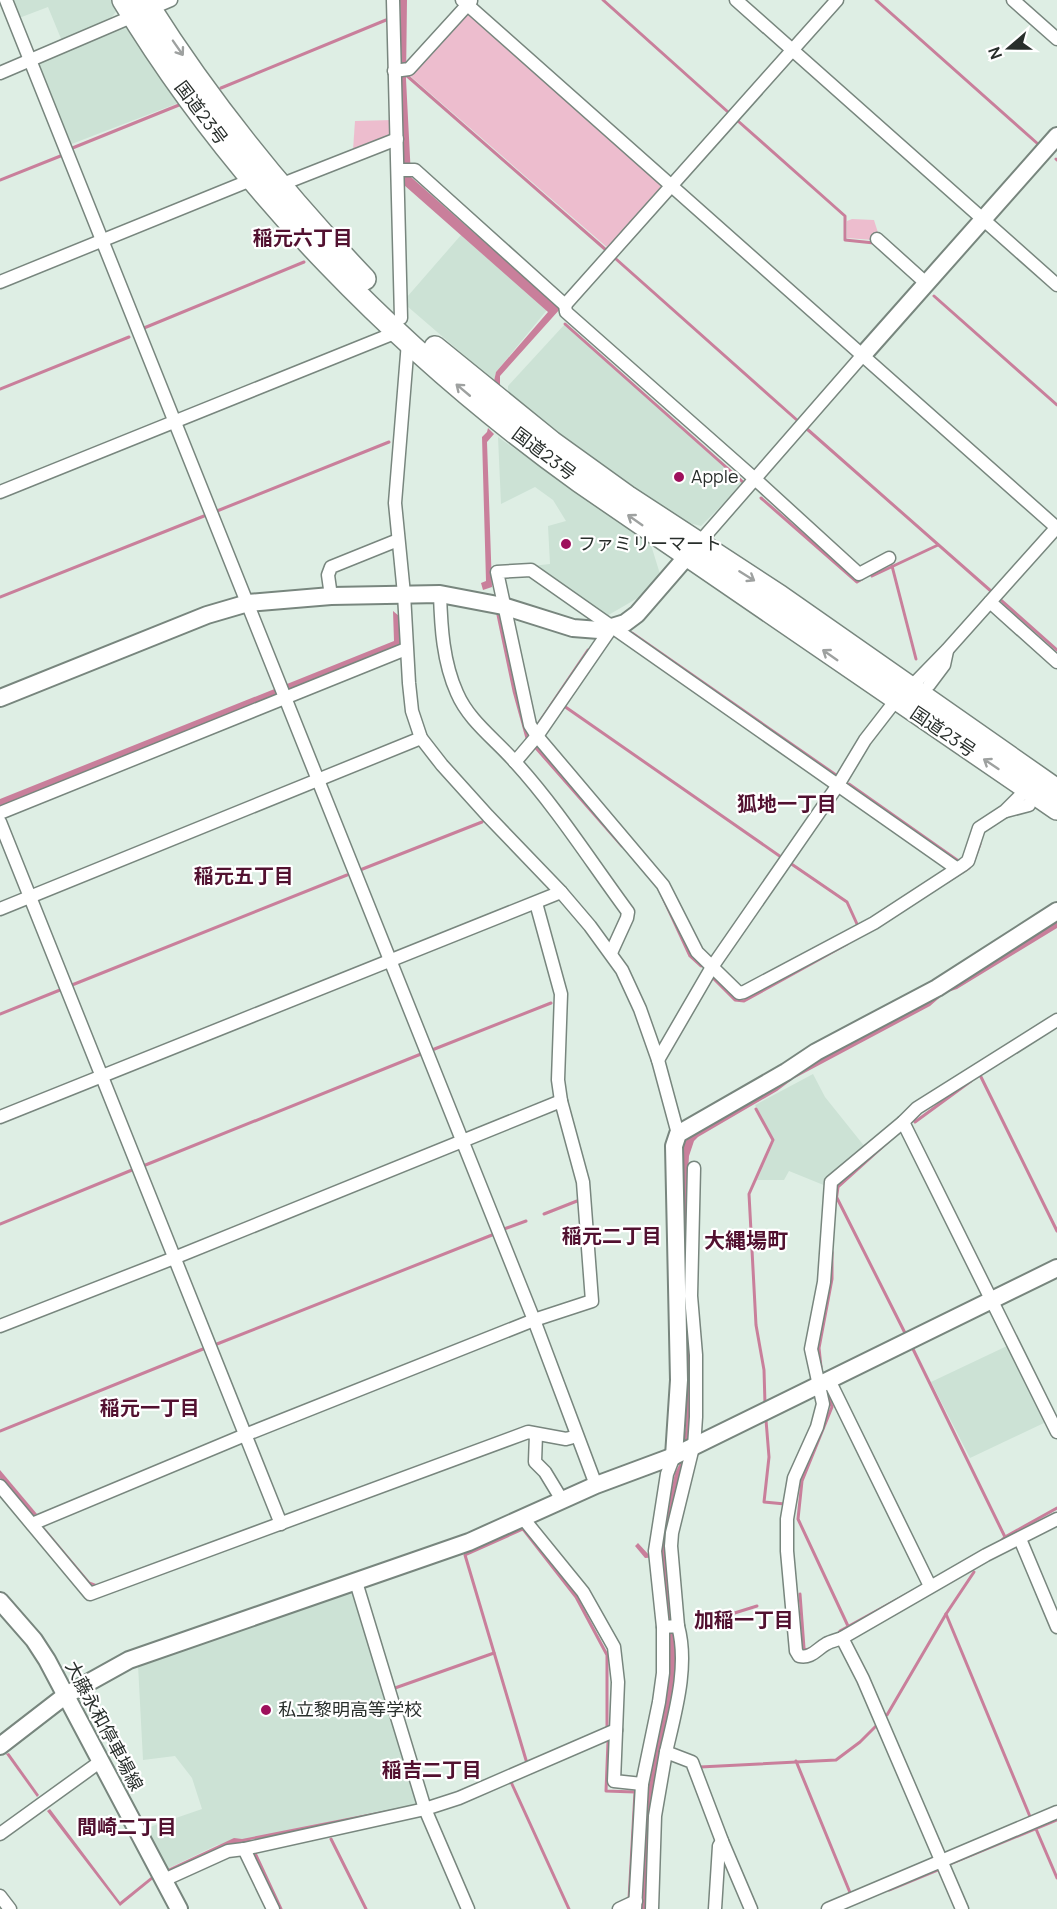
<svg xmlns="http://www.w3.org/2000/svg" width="1057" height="1909" font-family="Manrope,'Noto Sans JP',sans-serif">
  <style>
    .built { fill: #cce2d5 }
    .green { fill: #edbdce }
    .water { fill: #c97f9b }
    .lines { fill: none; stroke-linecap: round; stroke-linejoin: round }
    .stream { stroke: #c97f9b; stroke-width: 3 }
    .street-casing { stroke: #78867e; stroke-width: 15 }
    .secondary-casing { stroke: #78867e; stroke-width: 20 }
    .highway-casing { stroke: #78867e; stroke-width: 24 }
    .street { stroke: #fff; stroke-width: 12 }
    .secondary { stroke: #fff; stroke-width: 16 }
    .highway { stroke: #fff; stroke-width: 21 }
    .oneway { stroke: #9ea1a0 }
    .poi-dot { fill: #9e105c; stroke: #fff; stroke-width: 2 }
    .labels { text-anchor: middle; stroke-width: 4.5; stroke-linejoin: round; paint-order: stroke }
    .street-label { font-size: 18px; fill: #282e2b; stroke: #fff }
    .poi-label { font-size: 18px; fill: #282e2b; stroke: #fff; text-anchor: start }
    .neighbourhood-label { font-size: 20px; font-weight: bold; fill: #521130; stroke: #fff }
    .quarter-label { font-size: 21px; font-weight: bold; fill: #521130; stroke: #fff }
  </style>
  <rect width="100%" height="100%" fill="#deeee4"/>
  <g class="built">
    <polygon points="11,0 113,0 118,9 111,18 62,41 48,7 19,18"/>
    <polygon points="128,27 181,102 69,145 38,63"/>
    <polygon points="461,235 547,310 496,372 494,381 407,306 407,297"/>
    <polygon points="565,324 744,483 701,526 681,521 616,478 508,394 508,386"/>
    <polygon points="498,437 651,545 660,574 643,595 605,617 532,566 550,564 548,526 566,521 553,500 535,487 501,504"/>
    <polygon points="813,1074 825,1097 865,1147 826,1186 789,1171 784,1180 757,1180 774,1141 755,1105"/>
    <polygon points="1007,1346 1046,1422 970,1458 931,1382"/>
    <polygon points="352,1590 356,1591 418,1803 416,1805 217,1845 165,1870 144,1829 202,1809 192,1778 175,1756 143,1760 138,1665"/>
  </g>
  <g class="green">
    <polygon points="472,12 665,187 609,249 409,75 413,73 467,13"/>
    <polygon points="393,120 393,136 353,150 355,121"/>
    <polygon points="852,219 874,220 879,236 873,240 847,238 847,221"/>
  </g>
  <g class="water">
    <polygon points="400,0 407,0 406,79 411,177 560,309 500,376 500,386 494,381 496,372 548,312 404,185"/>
    <polygon points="488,428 494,434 487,442 492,587 483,590 481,583 486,581 482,437 487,432"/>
    <polygon points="393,611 399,616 400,646 0,807 0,799 394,641"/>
    <polygon points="1057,918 1057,928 957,989 945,993 930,1006 793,1079 777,1091 698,1137 694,1141 689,1156 686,1203 692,1373 692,1428 687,1439 681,1480 668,1535 677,1664 648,1909 640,1909 646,1801 667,1692 669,1658 670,1631 661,1557 645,1558 635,1546 638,1543 649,1555 660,1554 663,1528 675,1473 681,1461 686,1426 687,1374 682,1153 684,1144 688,1138"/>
    <polygon points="0,1470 37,1514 32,1516 0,1478"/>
    <polygon points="9,1753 39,1795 37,1797 6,1754"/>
    <polygon points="413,1805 413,1808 250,1840 250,1843 170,1873 168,1869 234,1838 242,1839"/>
    <polygon points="50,1809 120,1902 151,1877 153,1879 120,1906 47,1811"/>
  </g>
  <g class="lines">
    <g class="stream">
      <polyline points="603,0 728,112"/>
      <polyline points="876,0 1038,144"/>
      <polyline points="406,75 606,250"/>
      <polyline points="221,88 386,20"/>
      <polyline points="738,121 845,216 845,240 874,243"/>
      <polyline points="70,149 179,105"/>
      <polyline points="1056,159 1057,160"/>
      <polyline points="0,180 63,155"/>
      <polyline points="616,259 798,421"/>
      <polyline points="934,296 1057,405"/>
      <polyline points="565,324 744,483"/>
      <polyline points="144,328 304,262"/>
      <polyline points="0,389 129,337"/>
      <polyline points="807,429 992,592"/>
      <polyline points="761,498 857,582 862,579"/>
      <polyline points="217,511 389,442"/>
      <polyline points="892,566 916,659"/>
      <polyline points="872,576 938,545"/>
      <polyline points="0,597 204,516"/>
      <polyline points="1001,600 1057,650"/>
      <polyline points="498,615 514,691 527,738"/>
      <polyline points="632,633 836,775"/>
      <polyline points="564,706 781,857"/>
      <polyline points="538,724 588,650"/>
      <polyline points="536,748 622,846"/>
      <polyline points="849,784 957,860"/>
      <polyline points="790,863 847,902 857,924"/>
      <polyline points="973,863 980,844"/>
      <polyline points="360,870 482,822"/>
      <polyline points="947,882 969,868"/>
      <polyline points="658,887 690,956 701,966"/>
      <polyline points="713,978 735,1000 744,1001 847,944"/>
      <polyline points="72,985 347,875"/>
      <polyline points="0,1014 60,990"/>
      <polyline points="432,1050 551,1003"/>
      <polyline points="980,1075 1057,1231"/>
      <polyline points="756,1109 773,1140 749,1194 756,1325 764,1370 765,1404"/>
      <polyline points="915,1122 971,1081"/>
      <polyline points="143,1166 421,1054"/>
      <polyline points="837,1198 905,1333"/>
      <polyline points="836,1201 838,1187 889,1141"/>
      <polyline points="544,1214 577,1201"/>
      <polyline points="0,1224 132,1170"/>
      <polyline points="504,1229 526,1221"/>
      <polyline points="217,1344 492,1235"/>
      <polyline points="912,1347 1005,1537"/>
      <polyline points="821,1367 819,1348 832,1279 832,1252"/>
      <polyline points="827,1392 832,1407 802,1481 798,1519 848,1626"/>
      <polyline points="766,1420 769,1457 764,1502 785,1504"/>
      <polyline points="0,1431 203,1349"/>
      <polyline points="42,1527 89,1583 97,1586"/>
      <polyline points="1000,1542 1005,1537 1057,1508"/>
      <polyline points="800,1594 804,1648 805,1650 809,1649"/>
      <polyline points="946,1614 1031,1819"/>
      <polyline points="696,1625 757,1606"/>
      <polyline points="840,1631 907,1594"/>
      <polyline points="395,1688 494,1653"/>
      <polyline points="887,1715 946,1614 974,1572"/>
      <polyline points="608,1742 606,1791 635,1792 629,1899"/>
      <polyline points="526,1760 465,1555 523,1529 576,1597 607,1655 607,1727"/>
      <polyline points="796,1761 851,1895"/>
      <polyline points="700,1767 836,1760 860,1742 877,1725"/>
      <polyline points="511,1782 569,1909"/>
      <polyline points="1036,1829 1057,1878"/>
      <polyline points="331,1839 366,1909"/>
      <polyline points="254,1851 281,1909"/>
      <polyline points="952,1863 1057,1820"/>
      <polyline points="889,1890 940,1869"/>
    </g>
    <defs>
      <g id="street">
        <polyline points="6,0 534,1320 596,1485"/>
        <polyline points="393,0 401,318"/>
        <polyline points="462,0 1057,528"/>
        <polyline points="736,0 1057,285"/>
        <polyline points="1013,0 1057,39"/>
        <polyline points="394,71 409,69 471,1"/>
        <polyline points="0,73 171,0"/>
        <polyline points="399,170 415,170 565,305 566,312 755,479 859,574 889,558"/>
        <polyline points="280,185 397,139"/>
        <polyline points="877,239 927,284"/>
        <polyline points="0,282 251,180"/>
        <polyline points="565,305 837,0"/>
        <polyline points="408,342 395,503 404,594 409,683 412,711 421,738 442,765 488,816 561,892 590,926 622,970 640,1009 658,1060 678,1134"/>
        <polyline points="0,492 397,332"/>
        <polyline points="698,544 862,356"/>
        <path d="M440,594C441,627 443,662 457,693C469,721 495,739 515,762C557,808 591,862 628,912L627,918L611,953"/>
        <polyline points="331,596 328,575 331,567 398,540"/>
        <polyline points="990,602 1057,662"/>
        <polyline points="929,685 944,665 947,651"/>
        <polyline points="910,688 947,650 1057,527"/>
        <polyline points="515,762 537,736 612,627"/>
        <polyline points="1006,811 1029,805"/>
        <polyline points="0,813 406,649"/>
        <polyline points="0,822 281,1524"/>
        <polyline points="956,868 531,570 497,572 530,725 537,736 663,885 697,952 739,993 744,992 874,923 963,865 968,861 979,828 1005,811 1027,789"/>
        <polyline points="0,909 421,738"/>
        <path d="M1057,1020L917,1108L903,1122L831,1182L824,1282L811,1349L823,1404L817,1427L794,1478L787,1519V1551L796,1651L799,1656C811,1659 817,1649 826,1644C831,1641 837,1640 842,1638L986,1555L1057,1519"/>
        <polyline points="658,1060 712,967 838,785 865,740 896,700"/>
        <polyline points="0,1117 561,892"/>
        <polyline points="903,1122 1057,1432"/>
        <polyline points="0,1326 174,1258 561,1101"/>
        <polyline points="829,1380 930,1586"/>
        <polyline points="536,1434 535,1462 545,1472 562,1500"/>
        <polyline points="694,1447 696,1417 696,1355 691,1296 694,1168"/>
        <polyline points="0,1486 90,1594 528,1432 566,1439 577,1436"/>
        <polyline points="522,1517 583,1592 614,1647 618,1682 614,1781 642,1784"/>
        <polyline points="32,1524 245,1435 534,1320 592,1301 583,1182 561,1101 558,1080 561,994 536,903"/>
        <polyline points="1020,1539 1057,1627"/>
        <polyline points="356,1582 425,1809 468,1909"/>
        <polyline points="678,1626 671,1546 672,1533 693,1447"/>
        <path d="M663,1627L678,1626C689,1666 675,1713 666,1752L692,1762L722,1841L751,1909"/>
        <polyline points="842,1638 863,1679 962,1909"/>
        <polyline points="0,1834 101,1761"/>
        <polyline points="164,1880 228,1851 244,1849"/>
        <polyline points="0,1896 10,1909"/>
        <polyline points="273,1909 244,1849 425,1809 459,1798 616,1730"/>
        <polyline points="619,1909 636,1901"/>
        <polyline points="635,1909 642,1784 659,1702 663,1673 663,1627 655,1551 667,1474 674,1456"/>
        <polyline points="652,1909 655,1816 666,1752"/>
        <polyline points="715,1909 719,1846 722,1841"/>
        <polyline points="828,1909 1057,1812"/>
      </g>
      <g id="secondary">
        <polyline points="862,356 1057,136"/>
        <polyline points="0,698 207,615 248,603 331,596 440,594 503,606 573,628 599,630 612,627 625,623 637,614 695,547"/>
        <polyline points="674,1456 679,1380 674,1146 678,1134 786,1072 816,1052 937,988 1057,911"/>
        <polyline points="0,1601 34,1640 47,1660 179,1909"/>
        <polyline points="0,1746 66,1695 129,1660 469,1542 596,1485 674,1456 1057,1268"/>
      </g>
      <g id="highway">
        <path d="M123,0C235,186 404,356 580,482L1057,809"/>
        <path d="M145,0C208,101 283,193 365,279"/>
        <polyline points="435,347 552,442 627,496 780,596 1057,790"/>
      </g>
    </defs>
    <use href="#street" class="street-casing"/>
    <use href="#secondary" class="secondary-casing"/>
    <use href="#highway" class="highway-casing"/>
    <use href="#street" class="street"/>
    <use href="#secondary" class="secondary"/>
    <use href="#highway" class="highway"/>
  </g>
  <defs><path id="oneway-shaft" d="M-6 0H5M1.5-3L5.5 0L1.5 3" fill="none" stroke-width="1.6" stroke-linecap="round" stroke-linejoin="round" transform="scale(1.5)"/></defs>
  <g class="oneway">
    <use href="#oneway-shaft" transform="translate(178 48) rotate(55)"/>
    <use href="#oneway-shaft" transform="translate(463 390) rotate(-140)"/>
    <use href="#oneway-shaft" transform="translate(635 520) rotate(-145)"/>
    <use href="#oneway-shaft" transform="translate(747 576) rotate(32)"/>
    <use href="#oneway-shaft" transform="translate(830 655) rotate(-145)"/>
    <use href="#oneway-shaft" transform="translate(991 764) rotate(-146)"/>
  </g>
  <g class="poi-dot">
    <circle cx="679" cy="477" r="6"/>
    <circle cx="566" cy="544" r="6"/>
    <circle cx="266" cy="1710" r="6"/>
  </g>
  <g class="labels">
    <g class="street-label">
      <text transform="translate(201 113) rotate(53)" y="6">国道23号</text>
      <text transform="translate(544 454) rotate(37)" y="6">国道23号</text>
      <text transform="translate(943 732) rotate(34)" y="6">国道23号</text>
      <text transform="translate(104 1726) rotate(62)" y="6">大藤永和停車場線</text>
    </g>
    <g class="poi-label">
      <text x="691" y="483">Apple</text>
      <text x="578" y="550">ファミリーマート</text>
      <text x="278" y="1716">私立黎明高等学校</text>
    </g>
    <g class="neighbourhood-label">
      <text x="303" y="245">稲元六丁目</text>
      <text x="787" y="811">狐地一丁目</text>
      <text x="244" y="883">稲元五丁目</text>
      <text x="612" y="1243">稲元二丁目</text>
      <text x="150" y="1415">稲元一丁目</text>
      <text x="744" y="1627">加稲一丁目</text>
      <text x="432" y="1777">稲吉二丁目</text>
      <text x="127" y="1834">間崎二丁目</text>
    </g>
    <g class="quarter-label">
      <text x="746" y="1248">大縄場町</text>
    </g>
  </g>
  <g transform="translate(1009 48) rotate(250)" stroke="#ffffff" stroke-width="4.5" paint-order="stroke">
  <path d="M0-4.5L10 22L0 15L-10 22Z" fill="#282e2b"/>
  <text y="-9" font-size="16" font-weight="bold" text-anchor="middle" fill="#282e2b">N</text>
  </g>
</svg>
